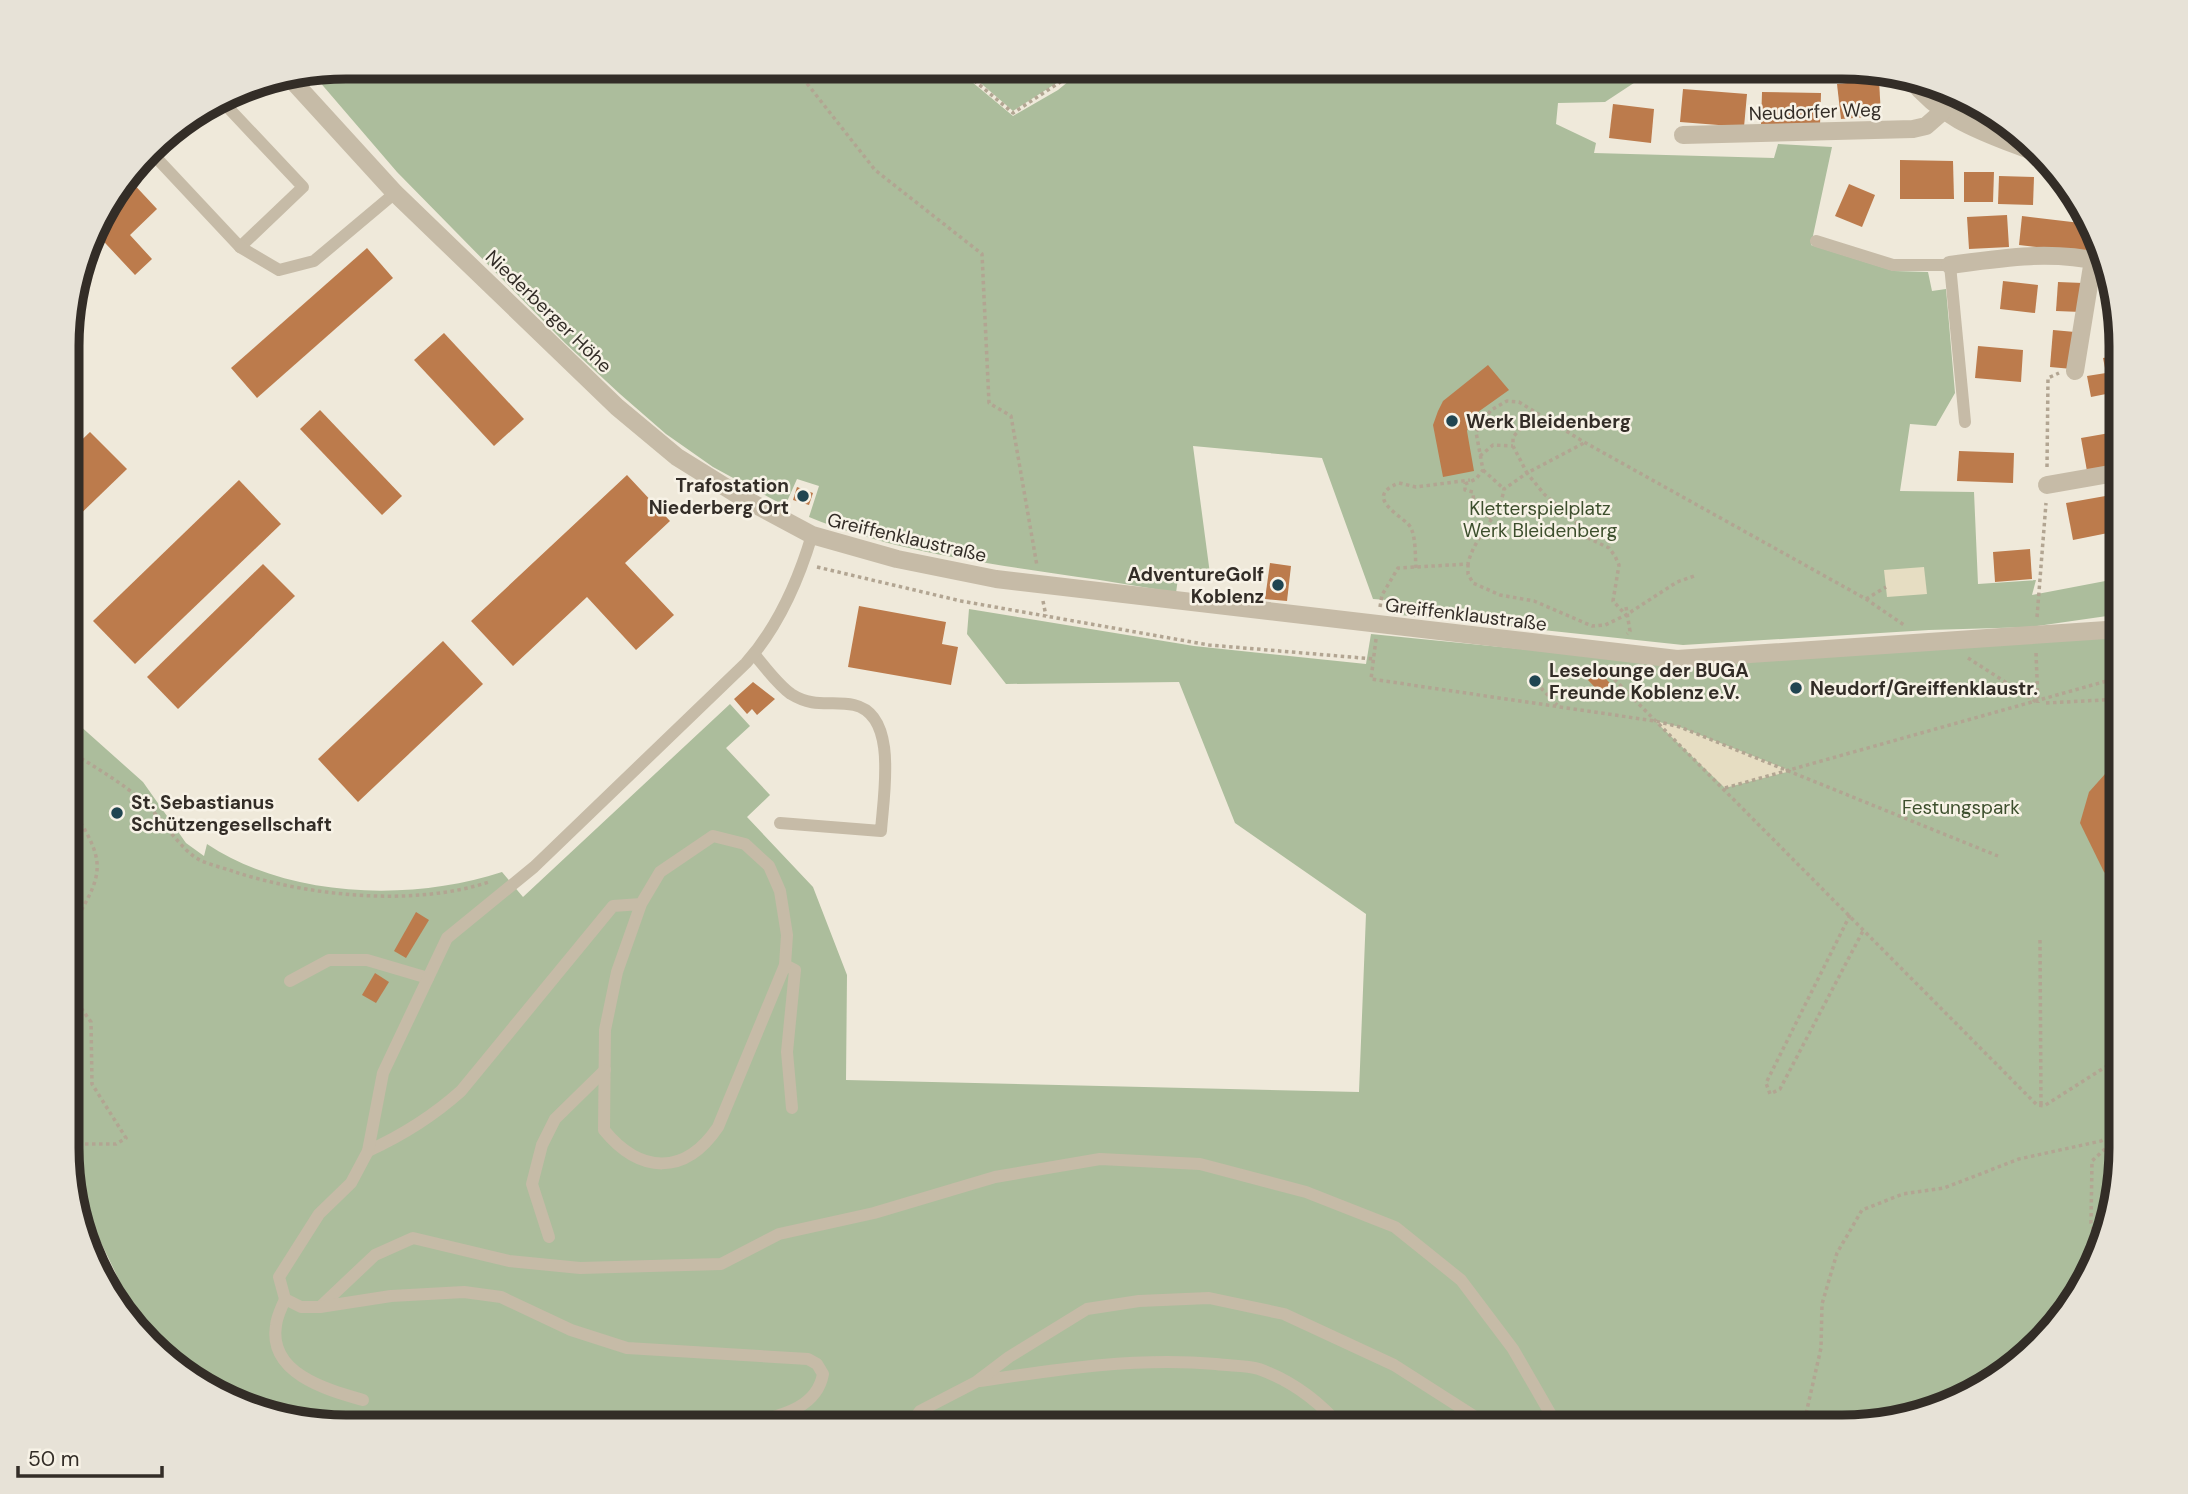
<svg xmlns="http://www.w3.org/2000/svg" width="2188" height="1494" font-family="'DM Sans',sans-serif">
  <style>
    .green { fill: #acbd9c }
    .plaza { fill: #e6ddc2 }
    .building { fill: #bc7b4c }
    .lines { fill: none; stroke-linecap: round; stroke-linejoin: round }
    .path { stroke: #b2a592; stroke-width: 3.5; stroke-dasharray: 3.5 3.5; stroke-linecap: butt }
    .service { stroke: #c6bba7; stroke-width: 12 }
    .minor { stroke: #c6bba7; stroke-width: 18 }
    .poi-dot { fill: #204551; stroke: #f7f2e6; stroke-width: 2.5 }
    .labels { text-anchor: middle; stroke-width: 5; stroke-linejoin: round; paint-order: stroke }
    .street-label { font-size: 19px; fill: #332d27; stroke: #f7f2e6 }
    .poi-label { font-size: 19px; font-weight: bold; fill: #332d27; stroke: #f7f2e6; text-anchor: start }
    .park-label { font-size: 19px; fill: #3d4f2d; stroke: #f7f2e6 }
    .rim { fill: none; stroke: #332d27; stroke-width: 9 }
  </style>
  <rect width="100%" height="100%" fill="#efe9da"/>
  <g class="green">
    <path d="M346,67H954L1013,116L1058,90L1086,67H1694L1646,75L1605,102L1558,103L1556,124L1596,143L1594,153L1774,158L1778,144L1832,147L1811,245L1894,271L1928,272L1932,291L1946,289L1955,393L1936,426L1910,424L1900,491L1974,492L1978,584L2036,580L2032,595L2121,578V614L2031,627L1929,630L1683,645L1391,614L1386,600L1373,599L1322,458L1193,446L1210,574L1179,571L1176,593C1055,569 924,564 809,517L819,486L797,479L785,506L713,467L666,434L620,394L565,343L397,172L312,73Z"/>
    <polygon points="962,67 1063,67 1066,77 1013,111"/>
    <path d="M969,609L1194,646L1366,664L1371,634L1580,655L2121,634V1166L2107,1238L2064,1318L1966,1398L1842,1427H328L256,1413L176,1370L145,1334L92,1224L69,1141V716L143,782L186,843L204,856L207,844C288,898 411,902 502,872L523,897L730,704L750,726L726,748L770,795L747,817L813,887L847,975L846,1080L1359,1092L1366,914L1235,823L1179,682L1006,684L967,634Z"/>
  </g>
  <g class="plaza">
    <polygon points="1924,567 1927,594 1887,597 1884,570"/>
    <polygon points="1655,721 1680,727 1791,771 1725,788"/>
  </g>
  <g class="building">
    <polygon points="1879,80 1881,116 1841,119 1837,84"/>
    <polygon points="1683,89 1747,94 1744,127 1680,122"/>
    <polygon points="1762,92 1821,93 1820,126 1761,124"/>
    <polygon points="1613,104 1654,109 1651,143 1609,138"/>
    <polygon points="1900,160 1953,161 1954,199 1900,199"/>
    <polygon points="1964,172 1994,172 1993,202 1964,202"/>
    <polygon points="1999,176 2034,177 2033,205 1998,204"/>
    <polygon points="129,179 157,209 130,235 152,259 135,275 93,230 96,222"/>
    <polygon points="1849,184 1875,195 1862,227 1835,216"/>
    <polygon points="2007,215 2009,247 1969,249 1967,217"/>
    <polygon points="2022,216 2089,224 2099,254 2019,245"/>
    <polygon points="367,248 393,278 257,398 231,368"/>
    <polygon points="2003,281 2038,285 2035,313 2000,309"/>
    <polygon points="2058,282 2083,283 2081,312 2056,311"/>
    <polygon points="2053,330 2075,332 2072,369 2050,367"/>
    <polygon points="444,333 524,419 494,446 414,360"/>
    <polygon points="1978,346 2023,350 2021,382 1975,378"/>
    <polygon points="2121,355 2121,391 2091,397 2087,376 2106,373 2103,358"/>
    <polygon points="1488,365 1509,390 1471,417 1467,431 1474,471 1443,477 1433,425 1438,411 1443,401"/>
    <polygon points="320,410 402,496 382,515 300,429"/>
    <polygon points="2121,431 2121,465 2087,471 2081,438"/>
    <polygon points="90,432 127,469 69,525 69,452"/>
    <polygon points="1959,451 2014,453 2013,483 1957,481"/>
    <polygon points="627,475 670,521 625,563 674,615 636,650 587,597 513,666 471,621"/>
    <polygon points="239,480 281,524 135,664 93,621"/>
    <polygon points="797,487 813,493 809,505 793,500"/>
    <polygon points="2111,495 2118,531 2073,540 2066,503"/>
    <polygon points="2030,549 2032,579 1995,582 1993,552"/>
    <polygon points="1270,563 1291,566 1287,601 1265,599"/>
    <polygon points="263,564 295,596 178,709 147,677"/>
    <polygon points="1419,602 1431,603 1430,615 1418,614"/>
    <polygon points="859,606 946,622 942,644 958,647 951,685 848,667"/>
    <polygon points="443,641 483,684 358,802 318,759"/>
    <polygon points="1598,670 1616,690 1606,699 1588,680"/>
    <circle cx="1536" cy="681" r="7"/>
    <polygon points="753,682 775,699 757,715 752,709 747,714 734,699"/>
    <polygon points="2121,768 2121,886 2104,872 2080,823 2089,792 2106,773"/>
    <polygon points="416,912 429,920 406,958 394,951"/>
    <polygon points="375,973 389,982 376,1003 362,995"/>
  </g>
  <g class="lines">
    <g class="path">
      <polyline points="794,67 875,170 982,254 989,403 1011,416 1037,566"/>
      <polyline points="958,67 1013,113 1083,67"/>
      <polyline points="267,82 274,90"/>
      <polyline points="1535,412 1513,437 1513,446 1527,473 1584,443"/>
      <polyline points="1480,456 1493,445 1513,446"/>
      <polyline points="2047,467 2048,378 2059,373"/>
      <polyline points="1483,470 1504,489"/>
      <polyline points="1491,518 1474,506 1473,492 1465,490 1465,484 1476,479 1483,470 1476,432 1491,410 1507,401 1519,402 1584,442 1866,599 1904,625"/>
      <polyline points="1468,564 1468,574 1473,583 1500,595 1534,601 1592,626 1605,625 1626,615 1677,582 1697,575"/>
      <polyline points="817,567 961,601 1209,645 1374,659"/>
      <path d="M1416,568C1415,555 1416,539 1411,528C1406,517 1360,498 1399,483L1416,487L1470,480"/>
      <polyline points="1866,599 1886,587"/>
      <polyline points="1043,601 1046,616"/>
      <path d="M1380,607L1382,595L1398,568L1468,564C1474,536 1500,517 1504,489L1527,473L1544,494L1577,523L1584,536L1609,548L1615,556L1619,565L1613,601L1626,615"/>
      <polyline points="1626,607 1630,631 1627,634"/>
      <polyline points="2037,617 2046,503"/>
      <polyline points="1376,639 1371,679 1655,721 1680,727 1998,856"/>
      <polyline points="2036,653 2038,703"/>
      <polyline points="1968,658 2038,703"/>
      <polyline points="1611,669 1608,673 2037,1105 2044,1106 2121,1057"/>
      <polyline points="1541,688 1557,705"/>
      <polyline points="2046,703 2121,699"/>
      <path d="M69,751C95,767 121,782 144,802C161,817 181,851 200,860C210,865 224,868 235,872C310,896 413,907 489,882"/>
      <polyline points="1725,788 2121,677"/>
      <path d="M69,805C109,864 104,873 69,931"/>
      <polyline points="1850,915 1766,1083 1770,1094 1780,1089 1864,929"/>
      <polyline points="2040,940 2041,1106"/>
      <polyline points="69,991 91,1022 92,1084 126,1138 116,1144 69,1144"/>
      <polyline points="69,1152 86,1217 81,1219"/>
      <polyline points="2100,1250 2091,1223 2092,1161 2121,1134"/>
      <polyline points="1803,1427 1821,1348 1822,1304 1837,1253 1862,1210 1903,1194 1944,1188 2019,1159 2101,1141 2121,1130"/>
    </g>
    <g class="service">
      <polyline points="220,99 303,187 240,247"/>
      <polyline points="150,151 240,247 279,270 314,261 395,193"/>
      <polyline points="1816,241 1893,265 1950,265 1965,422"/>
      <path d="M754,654C765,667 777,684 791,694C815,709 832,700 854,705C899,715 883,797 881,831L780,823"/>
      <polyline points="785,965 795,970 787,1052 792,1108"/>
      <polyline points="290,981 329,960 367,960 428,978"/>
      <path d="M368,1151C403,1135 432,1117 461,1091L613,906L641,904L617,972L605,1030L604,1130C640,1174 685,1176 718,1127L785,965L787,935L780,891L769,866L745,844L713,836L660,872L641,904"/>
      <polyline points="549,1237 532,1184 542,1145 555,1119 605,1070"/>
      <path d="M285,1299C282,1307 277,1316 276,1325C268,1374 328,1390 363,1400"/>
      <polyline points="320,1307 375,1255 413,1238 509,1261 580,1268 721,1264 779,1234 874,1213 995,1177 1100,1159 1200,1164 1306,1192 1395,1227 1461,1280 1513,1349 1558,1427"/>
      <path d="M980,1381C1059,1369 1136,1357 1216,1364C1230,1366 1246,1365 1259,1369C1292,1381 1318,1400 1341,1427"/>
      <polyline points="466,1427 473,1422 506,1427"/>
      <path d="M738,1427C770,1417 816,1413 823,1374L817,1364L808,1359L627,1348L571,1330L501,1297L464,1292L391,1296L320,1307H301L285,1299L279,1277L319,1214L351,1183L368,1151L383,1073L447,938L534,867L746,663C778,627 798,582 812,535"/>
      <polyline points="908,1427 920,1411 976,1382 1009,1357 1087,1309 1139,1301 1209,1298 1284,1314 1394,1365 1477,1418 1485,1427"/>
    </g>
    <g class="minor">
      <path d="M1909,77C1944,122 1986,133 2037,153"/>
      <polyline points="290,78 395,193 617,407 677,457 743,498 812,535 897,559 996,579 1677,659 2121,629"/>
      <polyline points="1683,135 1913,129 1926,126 1942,112"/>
      <path d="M1950,265C2001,258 2050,250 2101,262"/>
      <polyline points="2075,371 2093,260"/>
      <polyline points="2047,485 2121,472"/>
    </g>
  </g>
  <g class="poi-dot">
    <circle cx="1452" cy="421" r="7"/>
    <circle cx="803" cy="496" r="7"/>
    <circle cx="1278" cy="585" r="7"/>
    <circle cx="1535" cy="681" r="7"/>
    <circle cx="1796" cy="688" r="7"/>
    <circle cx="117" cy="813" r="7"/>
  </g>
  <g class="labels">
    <g class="street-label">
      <text transform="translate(1815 111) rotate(-2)" y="7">Neudorfer Weg</text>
      <text transform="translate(549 311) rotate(44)" y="7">Niederberger Höhe</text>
      <text transform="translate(907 537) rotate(13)" y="7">Greiffenklaustraße</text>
      <text transform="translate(1466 614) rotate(7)" y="7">Greiffenklaustraße</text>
    </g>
    <g class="poi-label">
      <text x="1466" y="428">Werk Bleidenberg</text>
      <text x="789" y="492" text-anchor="end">Trafostation<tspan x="789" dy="22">Niederberg Ort</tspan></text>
      <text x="1264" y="581" text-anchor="end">AdventureGolf<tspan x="1264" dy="22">Koblenz</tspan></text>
      <text x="1549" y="677">Leselounge der BUGA<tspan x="1549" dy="22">Freunde Koblenz e.V.</tspan></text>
      <text x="1810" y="695">Neudorf/Greiffenklaustr.</text>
      <text x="131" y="809">St. Sebastianus<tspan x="131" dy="22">Schützengesellschaft</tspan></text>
    </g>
    <g class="park-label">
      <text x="1540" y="515">Kletterspielplatz<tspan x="1540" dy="22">Werk Bleidenberg</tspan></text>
      <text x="1961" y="814">Festungspark</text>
    </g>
  </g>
  <path d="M0 0H2188V1494H0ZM346 79H1842A267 267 0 0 1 2109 346V1148A267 267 0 0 1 1842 1415H346A267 267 0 0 1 79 1148V346A267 267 0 0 1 346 79Z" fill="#e7e2d7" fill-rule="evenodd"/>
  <path class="rim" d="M346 79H1842A267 267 0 0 1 2109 346V1148A267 267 0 0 1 1842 1415H346A267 267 0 0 1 79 1148V346A267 267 0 0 1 346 79Z"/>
  <path d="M18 1466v10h144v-10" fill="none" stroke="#332d27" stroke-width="3.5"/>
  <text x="28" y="1466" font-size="21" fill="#332d27" stroke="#f7f2e6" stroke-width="5" paint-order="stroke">50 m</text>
</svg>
